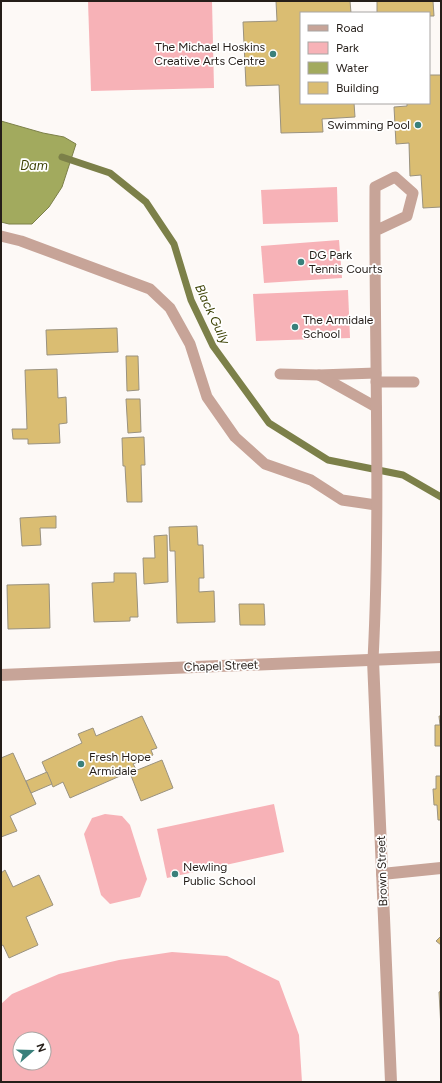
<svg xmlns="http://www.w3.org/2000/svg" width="442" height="1083" font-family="Figtree,sans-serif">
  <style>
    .green { fill: #f7b2b7; fill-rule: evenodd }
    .water { fill: #a2aa5e; stroke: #7c8049 }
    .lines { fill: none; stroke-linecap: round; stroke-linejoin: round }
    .stream { stroke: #7c8049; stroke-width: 7 }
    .building { fill: #dabd72; stroke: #9a927f }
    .lane { stroke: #c7a498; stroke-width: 11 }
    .street { stroke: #c7a498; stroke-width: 12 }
    .poi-dot { fill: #39807b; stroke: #fff; stroke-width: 1.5 }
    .labels { text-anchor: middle; stroke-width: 3.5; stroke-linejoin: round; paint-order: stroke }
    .poi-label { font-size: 12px; fill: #251e19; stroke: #fff; text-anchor: start }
    .street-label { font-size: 12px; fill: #251e19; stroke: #fff }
    .water-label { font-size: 13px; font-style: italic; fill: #3e4306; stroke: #fff }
  </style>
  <rect width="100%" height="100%" fill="#fdf9f6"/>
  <g class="green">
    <polygon points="88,1 212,1 214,88 91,91"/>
    <polygon points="337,187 338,222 263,224 261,190"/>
    <polygon points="339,240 342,278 264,283 261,246"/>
    <polygon points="348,290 350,338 256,341 253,294"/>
    <polygon points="274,804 284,852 167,878 157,829"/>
    <polygon points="105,814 122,816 130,825 147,879 140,897 110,904 101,895 84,834 92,818"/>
    <path d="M172,952L227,956L279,981L299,1035L302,1082H1V1004L12,994L59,974L119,960ZM20,1039H44V1063H20Z"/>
  </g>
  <polygon class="water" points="1,121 43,133 64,137 76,144 62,187 49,207 32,224 9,224 1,222"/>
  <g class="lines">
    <polyline class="stream" points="62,157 110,173 146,202 174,244 191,300 213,346 269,423 328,460 403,475 441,497"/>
  </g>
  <g class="building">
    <polygon points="276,1 350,1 351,13 301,13 301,103 354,103 355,117 322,119 323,132 281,133 279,85 246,86 243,22 277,21"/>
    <polygon points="377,1 433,1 434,16 429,16 429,13 377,13"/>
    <polygon points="429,75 441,75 441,207 423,208 421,175 410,176 409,143 396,144 394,107 407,106 407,103 429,103"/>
    <polygon points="117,328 118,352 47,355 46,330"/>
    <polygon points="126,356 138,356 139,390 127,391"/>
    <polygon points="57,369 58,398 66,397 67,423 59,424 60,443 28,444 28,439 13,439 12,429 27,429 25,370"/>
    <polygon points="126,399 140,399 141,432 128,433"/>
    <polygon points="144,437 145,465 141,465 142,502 127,502 125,466 123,466 122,438"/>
    <polygon points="56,516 56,528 40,528 41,545 22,546 20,518"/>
    <polygon points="197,526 198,545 203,545 204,578 199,578 199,592 214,591 215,622 177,623 175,551 170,551 169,527"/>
    <polygon points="167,535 168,582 144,584 143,558 155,558 154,536"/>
    <polygon points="114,573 136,573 138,617 130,617 130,621 94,622 92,583 114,582"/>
    <polygon points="49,584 50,628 8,629 7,585"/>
    <polygon points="239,604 264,604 265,625 240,625"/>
    <polygon points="142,716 157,748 151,750 153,755 133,764 136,769 70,798 63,782 53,787 42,762 82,743 78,734 93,728 96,736"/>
    <polygon points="439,716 441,716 441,746 435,746 435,725 440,725"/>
    <polygon points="13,753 36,804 10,816 17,831 1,837 1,758"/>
    <polygon points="162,760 173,788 141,801 130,773"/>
    <polygon points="47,772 52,784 31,793 26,781"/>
    <polygon points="436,776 441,776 441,820 438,820 437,805 434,805 433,789 436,789"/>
    <polygon points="5,870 13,887 39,875 53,905 26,917 38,945 9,958 3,945 1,946 1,873"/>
    <polygon points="441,936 441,945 436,941"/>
    <polygon points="441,991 441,1028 439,992"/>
  </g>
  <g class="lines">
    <g class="lane">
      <polyline points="1,236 21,241 150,289 170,308 190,344 207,397 235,437 265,464 311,480 342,500 376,505"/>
      <polyline points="280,374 319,375 376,373"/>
      <polyline points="319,375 376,407"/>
      <polyline points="376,382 414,382"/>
      <path d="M373,660C381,503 374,345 375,187L395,177L413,193L407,216L375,231"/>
    </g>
    <g class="street">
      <polyline points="373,660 391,1082"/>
      <polyline points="1,675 441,657"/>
      <polyline points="382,874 441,868"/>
    </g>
  </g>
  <g class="poi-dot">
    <circle cx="273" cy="54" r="4"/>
    <circle cx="418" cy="125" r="4"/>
    <circle cx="301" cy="262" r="4"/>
    <circle cx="295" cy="327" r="4"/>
    <circle cx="81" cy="764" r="4"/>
    <circle cx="175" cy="874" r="4"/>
  </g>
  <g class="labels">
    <g class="poi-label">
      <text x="265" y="51" text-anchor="end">The Michael Hoskins<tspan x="265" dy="14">Creative Arts Centre</tspan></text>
      <text x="410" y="129" text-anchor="end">Swimming Pool</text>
      <text x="309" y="259">DG Park<tspan x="309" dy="14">Tennis Courts</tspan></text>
      <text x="303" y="324">The Armidale<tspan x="303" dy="14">School</tspan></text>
      <text x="89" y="761">Fresh Hope<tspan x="89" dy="14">Armidale</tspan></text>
      <text x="183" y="871">Newling<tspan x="183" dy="14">Public School</tspan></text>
    </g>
    <g class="street-label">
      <text transform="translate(221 666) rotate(-2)" y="4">Chapel Street</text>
      <text transform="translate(382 871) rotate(-92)" y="4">Brown Street</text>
    </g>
    <g class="water-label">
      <text x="34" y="170">Dam</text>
      <text transform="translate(213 314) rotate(65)" y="5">Black Gully</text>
    </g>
  </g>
  <rect width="442" height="1083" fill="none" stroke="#251e19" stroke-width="4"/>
  <rect x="300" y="12" width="130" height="92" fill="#ffffff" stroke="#a8a5a3"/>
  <rect x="308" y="25" width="20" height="6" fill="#c7a498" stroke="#a8a5a3"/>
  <text x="336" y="32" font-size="12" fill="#251e19">Road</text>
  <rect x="308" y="42" width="20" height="12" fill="#f7b2b7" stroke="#a8a5a3"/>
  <text x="336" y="52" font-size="12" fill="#251e19">Park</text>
  <rect x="308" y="62" width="20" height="12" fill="#a2aa5e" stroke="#a8a5a3"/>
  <text x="336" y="72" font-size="12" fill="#251e19">Water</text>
  <rect x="308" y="82" width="20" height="12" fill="#dabd72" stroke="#a8a5a3"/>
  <text x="336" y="92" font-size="12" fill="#251e19">Building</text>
  <g transform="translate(32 1051) rotate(70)"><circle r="19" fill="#ffffff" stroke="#a8a5a3"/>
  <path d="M0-3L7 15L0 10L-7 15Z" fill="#39807b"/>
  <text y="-6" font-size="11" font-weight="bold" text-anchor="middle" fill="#251e19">N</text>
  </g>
</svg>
